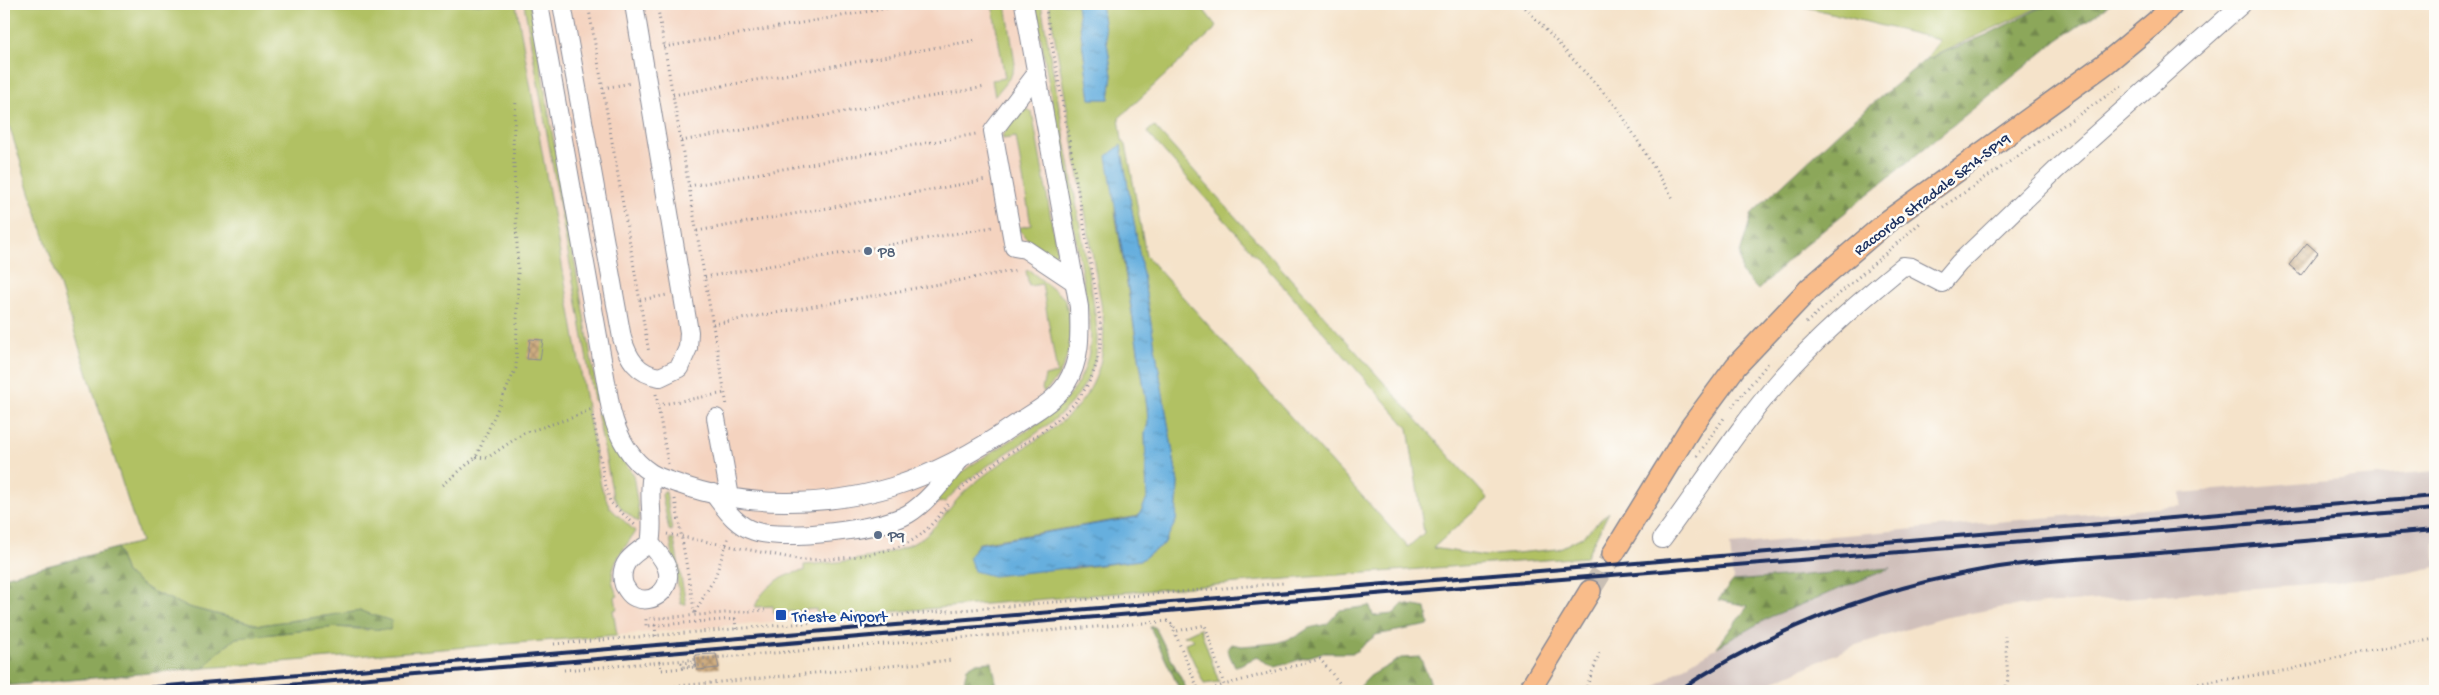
<svg xmlns="http://www.w3.org/2000/svg" width="2439" height="695" font-family="'Gochi Hand',sans-serif">
  <style>
    .built { fill: #f4d3bf }
    .industrial { fill: #d0c0bb }
    .grass { fill: #b1c164; stroke: #667861; fill-rule: evenodd }
    .forest { fill: url(#forest-firs); stroke: #546b5c }
    .water { fill: url(#water-ripples); stroke: #406f9e }
    .building { fill: url(#building-cross-hatch) }
    .lines { fill: none; stroke-linecap: round; stroke-linejoin: round }
    .major-tunnel { stroke: #c9bfb4; stroke-width: 21; stroke-dasharray: 21 11; stroke-linecap: butt }
    .minor-casing { stroke: #888994; stroke-width: 20 }
    .major-casing { stroke: #888994; stroke-width: 24 }
    .path { stroke: #888994; stroke-width: 3; stroke-dasharray: 1 4; stroke-linecap: butt }
    .minor { stroke: #fff; stroke-width: 18 }
    .major { stroke: #f9bc8a; stroke-width: 21 }
    .rail { stroke: #1b2f5e; stroke-width: 4 }
    .service-dot { fill: #5c6f8a; stroke: #fdfcf7; stroke-width: 2 }
    .transit-dot { fill: #1a4fb4; stroke: #fdfcf7; stroke-width: 2 }
    .labels { text-anchor: middle; stroke-width: 5; stroke-linejoin: round; paint-order: stroke }
    .street-label { font-size: 16px; fill: #1b2f5e; stroke: #fdfcf7 }
    .service-label { font-size: 16px; fill: #4e5e75; stroke: #fdfcf7; text-anchor: start }
    .transit-label { font-size: 16px; fill: #164399; stroke: #fdfcf7; text-anchor: start }
  </style>
  <defs>
    <pattern id="forest-firs" width="22" height="20" patternUnits="userSpaceOnUse" patternTransform="scale(1.25)"><rect width="22" height="20" fill="#8ca75a"/><path d="M5 1l3.5 6h-7zM16 11l3.5 6h-7z" fill="#72884e"/></pattern>
    <pattern id="water-ripples" width="26" height="14" patternUnits="userSpaceOnUse" patternTransform="scale(1.25)"><rect width="26" height="14" fill="#66afde"/><path d="M2 4q2-2 4 0t4 0M15 11q2-2 4 0t4 0" fill="none" stroke="#538fb7"/></pattern>
    <pattern id="building-cross-hatch" width="8" height="8" patternUnits="userSpaceOnUse" patternTransform="scale(1.25)"><rect width="8" height="8" fill="#cfad81"/><path d="M0 0l8 8M0 8l8-8" fill="none" stroke="#a78d6d"/></pattern>
  </defs>
  <rect width="100%" height="100%" fill="#fdfcf7"/>
  <filter id="ink" filterUnits="userSpaceOnUse"><feTurbulence type="fractalNoise" baseFrequency=".02" numOctaves="2"/><feDisplacementMap in="SourceGraphic" scale="10" xChannelSelector="R" yChannelSelector="G"/><feConvolveMatrix kernelMatrix="1 2 1 2 8 2 1 2 1" color-interpolation-filters="sRGB"/></filter>
  <filter id="wash" filterUnits="userSpaceOnUse"><feTurbulence type="fractalNoise" baseFrequency=".0096" numOctaves="4" result="noise"/><feDisplacementMap in="SourceGraphic" scale="20" xChannelSelector="R" yChannelSelector="G"/><feGaussianBlur stdDeviation="1.12" result="paint"/><feColorMatrix in="noise" values="0 0 0 0 0 0 0 0 0 0 0 0 0 0 0 0 0 1.4 0 .05"/><feComposite in="paint" operator="in"/></filter>
  <g filter="url(#wash)">
    <rect width="100%" height="100%" fill="#f5e3ca"/>
    <polygon class="built" points="508,4 1101,4 1122,140 1126,145 1146,256 1286,579 617,635"/>
    <polygon class="industrial" points="2435,471 2435,567 2408,573 2336,582 2005,607 1943,618 1856,645 1752,691 1649,691 1690,663 1770,617 1808,600 1889,569 1733,581 1730,545 2181,506 2181,493"/>
    <g class="grass">
      <path d="M4,4H516L601,486L610,508L635,531C623,554 602,569 618,596L615,597L617,609L613,610L617,635L205,668L215,655L236,638L336,627L368,630L361,611L260,625L188,607L149,590L126,573L117,548L141,542L6,116L4,117Z"/>
      <polygon points="524,4 530,4 599,403 594,400"/>
      <polygon points="992,4 1006,4 1015,64 1011,76 995,96 992,80 1005,78"/>
      <path d="M1035,4H1041L1093,299C1095,317 1099,335 1096,353C1083,428 991,449 945,502L933,503C942,492 951,481 962,472C1020,429 1098,409 1090,321Z"/>
      <path d="M1049,4H1077L1090,99H1109L1112,75L1101,4H1199L1217,27L1119,118L1122,140L1126,145L1130,165L1146,256L1408,547L1424,533L1408,428L1147,132L1154,126L1488,499L1433,548L1485,556L1558,549L1582,537L1609,512L1586,557L1310,577L817,618L816,609L774,613L773,606L755,607C762,587 784,573 804,571V565C840,562 880,559 912,544C937,532 950,503 971,486C1036,431 1112,419 1103,315ZM1121,146L1178,483L1176,521L1164,544L1141,560L1069,569L969,557L979,543L1139,516L1147,499L1145,434L1148,423L1147,406L1115,212Z"/>
      <polygon points="1794,4 2046,4 1925,60 1940,40"/>
      <polygon points="1022,106 1032,112 1057,252 1053,256 1026,238 1018,228 1031,225 1016,137 1003,139 1002,136"/>
      <path d="M1029,270L1064,298C1075,330 1072,369 1044,392L1042,389L1045,376L1057,373L1042,284L1029,286L1026,271Z"/>
      <polygon points="601,411 607,433 615,449 633,474 639,514 638,522 622,509 613,496 597,412"/>
      <polygon points="664,492 666,492 672,531 669,530 662,495"/>
      <polygon points="670,538 674,540 686,604 681,604"/>
      <polygon points="1200,628 1219,682 1204,684 1185,643 1194,640 1191,637 1183,636"/>
    </g>
    <g class="forest">
      <polygon points="2048,4 2111,4 2058,40 1799,250 1758,290 1741,272 1740,254 1752,213 1842,129 1925,60 1986,35"/>
      <polygon points="117,548 126,573 149,590 188,607 260,625 361,611 392,621 390,630 336,627 236,638 215,655 205,668 4,686 4,577"/>
      <polygon points="1891,568 1770,617 1717,647 1748,606 1718,600 1733,581"/>
      <polygon points="1403,604 1426,608 1429,625 1376,635 1354,653 1321,653 1276,667 1257,657 1235,667 1227,650 1232,644 1242,646 1276,643 1295,637 1309,628 1327,624 1340,610 1370,606 1373,616 1393,614"/>
      <polygon points="1150,627 1155,627 1186,688 1183,691 1180,691 1178,686"/>
      <polygon points="1420,657 1430,681 1430,691 1356,691 1370,676 1401,658"/>
      <polygon points="992,662 998,691 962,691 967,668 975,663"/>
    </g>
    <g class="water">
      <polygon points="1077,4 1101,4 1112,75 1109,99 1090,99"/>
      <polygon points="1121,145 1178,483 1176,521 1164,544 1141,560 993,576 974,571 969,557 979,544 1138,517 1147,499 1145,434 1148,423 1147,406 1107,156"/>
    </g>
    <g id="blocks">
      <g class="building">
        <polygon points="2307,243 2318,253 2301,275 2289,265"/>
        <polygon points="530,339 543,340 540,360 527,359"/>
        <polygon points="716,654 719,668 697,670 695,655"/>
      </g>
    </g>
  </g>
  <g filter="url(#ink)">
    <use href="#blocks" fill-opacity="0" stroke="#888994" stroke-width="1"/>
    <g class="lines">
      <polyline class="major-tunnel" points="1590,591 1613,554"/>
      <defs>
        <g id="minor">
          <path d="M539,4L611,410C617,434 629,459 651,473C659,478 670,481 679,484C745,508 824,507 892,487C937,473 977,451 1016,424C1034,412 1054,402 1066,384C1081,360 1080,334 1079,307L1024,4"/>
          <path d="M562,4L622,338C628,358 637,374 660,377L679,368L688,348L689,332L634,4"/>
          <polyline points="1037,73 993,131 1014,247 1025,249 1073,281"/>
          <polyline points="716,418 730,497"/>
          <path d="M713,493C725,508 735,525 754,531C785,541 880,530 908,514C928,502 944,480 958,462"/>
          <path d="M1662,539C1701,487 1736,430 1780,380C1817,338 1859,302 1903,266L1911,267L1942,283L1959,263L2056,170L2242,4"/>
          <path d="M650,543C657,552 667,562 668,573C670,590 653,604 637,598C631,597 627,590 624,585C617,563 635,553 650,543C655,520 647,497 652,474"/>
        </g>
        <g id="major">
          <polyline points="1613,554 1691,427 1736,366 1810,288 1888,221 2105,64 2157,21 2172,4"/>
          <polyline points="1529,691 1590,591"/>
        </g>
      </defs>
      <use href="#minor" class="minor-casing"/>
      <use href="#major" class="major-casing"/>
      <g class="path">
        <polyline points="588,4 649,353"/>
        <polyline points="657,4 727,406"/>
        <polyline points="1522,4 1617,107 1674,200"/>
        <polyline points="664,47 910,4"/>
        <polyline points="603,88 632,83"/>
        <polyline points="673,95 977,40"/>
        <polyline points="681,141 985,87"/>
        <polyline points="689,186 976,134"/>
        <polyline points="1943,207 2124,84"/>
        <polyline points="697,231 986,180"/>
        <polyline points="705,277 993,227"/>
        <polyline points="640,300 667,295"/>
        <polyline points="1806,323 1920,223"/>
        <polyline points="713,324 1018,270"/>
        <polyline points="656,394 668,464"/>
        <polyline points="658,405 725,393"/>
        <polyline points="1732,407 1769,362"/>
        <polyline points="593,416 604,479 610,502 635,525"/>
        <polyline points="1697,456 1724,418"/>
        <polyline points="476,457 487,458 524,433 571,418 594,408"/>
        <polyline points="443,485 476,457 516,368 518,271 513,140 516,101"/>
        <path d="M960,490C971,478 986,470 999,460C1050,426 1099,402 1101,333C1101,322 1098,310 1097,299L1045,4"/>
        <polyline points="675,499 695,615"/>
        <path d="M667,534L802,560C833,560 877,556 905,544C923,537 938,518 949,502"/>
        <polyline points="695,612 715,577 729,536"/>
        <polyline points="655,625 656,636"/>
        <polyline points="1172,626 1199,691"/>
        <polyline points="736,629 735,619 646,626 646,619 765,610"/>
        <polyline points="554,644 1284,583"/>
        <polyline points="660,661 661,670 695,667 694,662 682,663 683,667 708,665"/>
        <polyline points="564,670 1169,621 1177,631 1205,625 1224,685 1320,659 1346,691"/>
        <polyline points="625,691 953,660"/>
        <polyline points="1206,691 1224,685"/>
        <polyline points="1585,691 1600,652"/>
        <polyline points="2005,691 2008,679 2005,636"/>
        <polyline points="2149,691 2289,670 2350,654 2435,639"/>
      </g>
      <use href="#minor" class="minor"/>
      <use href="#major" class="major"/>
      <g class="rail">
        <polyline points="108,691 2435,496"/>
        <polyline points="215,691 1288,601 2435,509"/>
        <path d="M1678,691C1771,629 1877,588 1987,569C2048,559 2111,557 2172,552C2260,545 2347,537 2435,530"/>
      </g>
    </g>
  </g>
  <g class="service-dot">
    <circle cx="868" cy="251" r="5"/>
    <circle cx="878" cy="535" r="5"/>
  </g>
  <rect class="transit-dot" x="775" y="609" width="12" height="12" rx="2.5"/>
  <g class="labels">
    <g class="street-label">
      <text transform="translate(1931 193) rotate(-37)" y="6">Raccordo Stradale SR14-SP19</text>
    </g>
    <g class="service-label">
      <text x="878" y="257">P8</text>
      <text x="888" y="541">P9</text>
    </g>
    <g class="transit-label">
      <text x="792" y="621">Trieste Airport</text>
    </g>
  </g>
  <rect width="2439" height="695" fill="none" stroke="#fdfcf7" stroke-width="20"/>
</svg>
